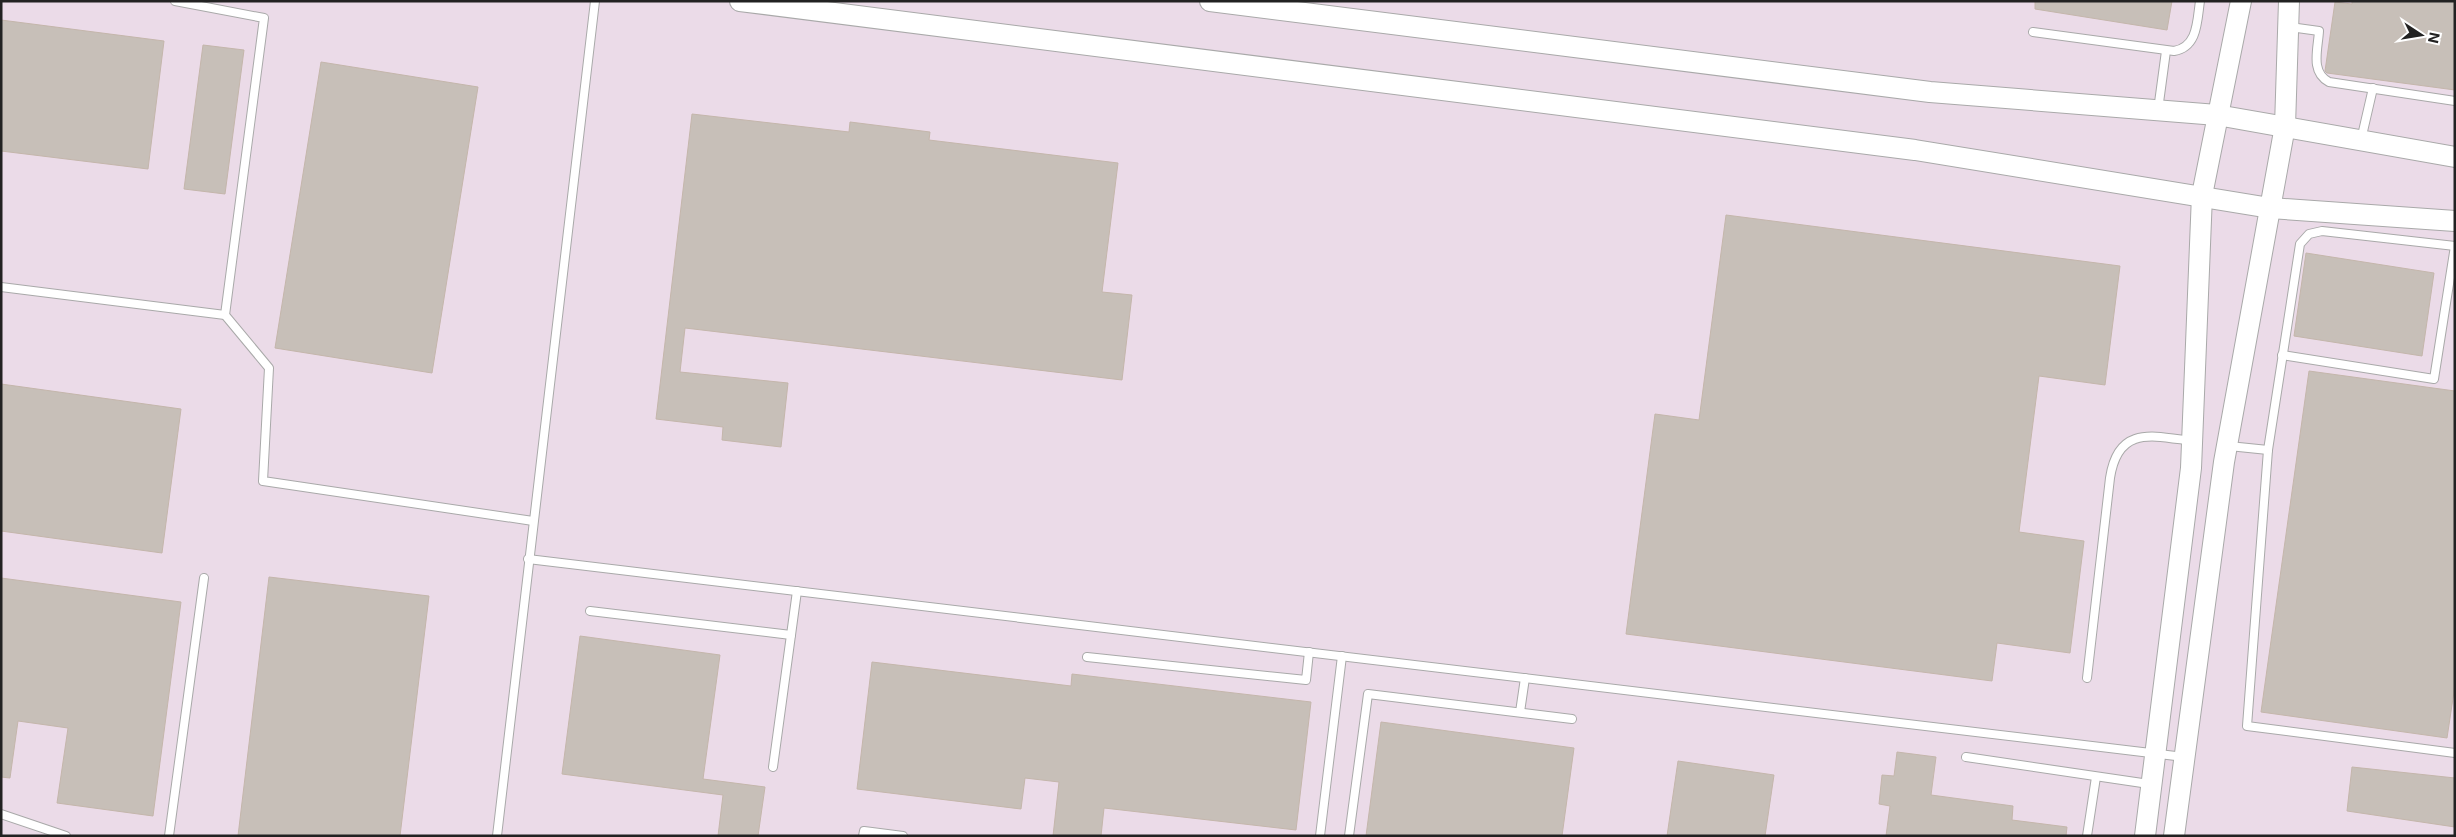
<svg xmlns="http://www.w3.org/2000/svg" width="2456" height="837" font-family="Inter,sans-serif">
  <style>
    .industrial { fill: #ebdbe8 }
    .building { fill: #c7bfb8; stroke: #c4b6ab }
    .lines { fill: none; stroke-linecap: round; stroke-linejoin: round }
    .service-casing { stroke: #a9a9a9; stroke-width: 10 }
    .tertiary-casing { stroke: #a9a9a9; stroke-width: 22 }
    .service { stroke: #fff; stroke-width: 8 }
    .tertiary { stroke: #fff; stroke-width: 20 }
  </style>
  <rect width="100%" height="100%" fill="#f2efe9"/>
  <rect class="industrial" x="1" y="1" width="2454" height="835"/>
  <g class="building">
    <polygon points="2035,1 2172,1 2167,30 2035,9"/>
    <polygon points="2352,1 2455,1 2455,90 2327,73 2325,71 2335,2 2352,4"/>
    <polygon points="1,20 164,41 148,169 1,151"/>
    <polygon points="203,45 244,50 225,194 184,189"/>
    <polygon points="321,62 478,87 432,373 275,348"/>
    <polygon points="692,114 849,132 850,122 930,132 929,140 1118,163 1102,292 1132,295 1122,380 685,328 680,372 788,383 781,447 722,440 723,427 656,419"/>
    <polygon points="1726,215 2120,266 2105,385 2039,376 2019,532 2084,541 2070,653 1997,643 1992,681 1626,634 1655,414 1699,420"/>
    <polygon points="2306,253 2434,273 2422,356 2294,336"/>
    <polygon points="2309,371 2455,391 2455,685 2447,738 2261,712"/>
    <polygon points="1,384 181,409 162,553 1,531"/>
    <polygon points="269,577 429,596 400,836 238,836"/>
    <polygon points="1,578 181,602 153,816 57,803 68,728 18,721 10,778 1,777"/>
    <polygon points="580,636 720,655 703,779 765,787 758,836 718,836 723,795 562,774"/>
    <polygon points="872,662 1071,686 1072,674 1311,702 1296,830 1104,808 1101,836 1053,836 1059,782 1025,778 1021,809 857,789"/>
    <polygon points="1381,722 1574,748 1562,836 1366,836"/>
    <polygon points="1897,752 1936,757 1931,795 2013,806 2012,820 2067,827 2066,836 1886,836 1890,806 1879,804 1882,775 1894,776"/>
    <polygon points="1678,761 1774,775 1765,836 1667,836"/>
    <polygon points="2352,767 2455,778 2455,827 2347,811"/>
  </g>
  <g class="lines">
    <defs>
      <g id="service">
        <polyline points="175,1 264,18 225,315 269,368 263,481 533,521"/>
        <path d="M2290,27L2319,31C2318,49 2310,72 2329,82L2455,101"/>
        <path d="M2033,32L2174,51C2198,47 2197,21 2200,1"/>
        <polyline points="2158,110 2166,51"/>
        <polyline points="2361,140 2373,88"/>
        <polyline points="2455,246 2322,231 2309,234 2300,244 2268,450 2247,726 2455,753"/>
        <polyline points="1,287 225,315"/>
        <polyline points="2282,355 2434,379 2455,246"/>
        <polyline points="2229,446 2268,450"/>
        <polyline points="528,559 2184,757"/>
        <polyline points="590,611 791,635"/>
        <polyline points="1087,657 1306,680 1309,652"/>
        <path d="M2087,678L2110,478C2118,425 2153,436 2192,441"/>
        <polyline points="1520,712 1525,678"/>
        <polyline points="1966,757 2149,784"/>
        <polyline points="773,767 797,591"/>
        <polyline points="1,814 66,836"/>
        <polyline points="169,836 204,578"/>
        <polyline points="497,836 595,1"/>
        <polyline points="863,836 864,831 903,836"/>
        <polyline points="1320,836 1342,656"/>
        <polyline points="1349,836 1368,694 1572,719"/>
        <polyline points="2087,836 2096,777"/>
      </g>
      <g id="tertiary">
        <polyline points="740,1 1915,150 2270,208 2455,221"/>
        <polyline points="1210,1 1930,92 2217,115 2455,157"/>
        <polyline points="2145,836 2191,468 2202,195 2241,1"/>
        <polyline points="2174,836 2224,462 2285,126 2289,1"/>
      </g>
    </defs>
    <use href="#service" class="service-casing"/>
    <use href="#tertiary" class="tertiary-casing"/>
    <use href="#service" class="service"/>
    <use href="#tertiary" class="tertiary"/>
  </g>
  <rect width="2456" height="837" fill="none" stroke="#222222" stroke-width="5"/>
  <g transform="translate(2421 35) rotate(102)" stroke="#ffffff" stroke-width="4" paint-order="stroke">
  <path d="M0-4L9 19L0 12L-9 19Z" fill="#222222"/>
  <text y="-8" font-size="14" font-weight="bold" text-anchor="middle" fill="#222222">N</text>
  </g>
</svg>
